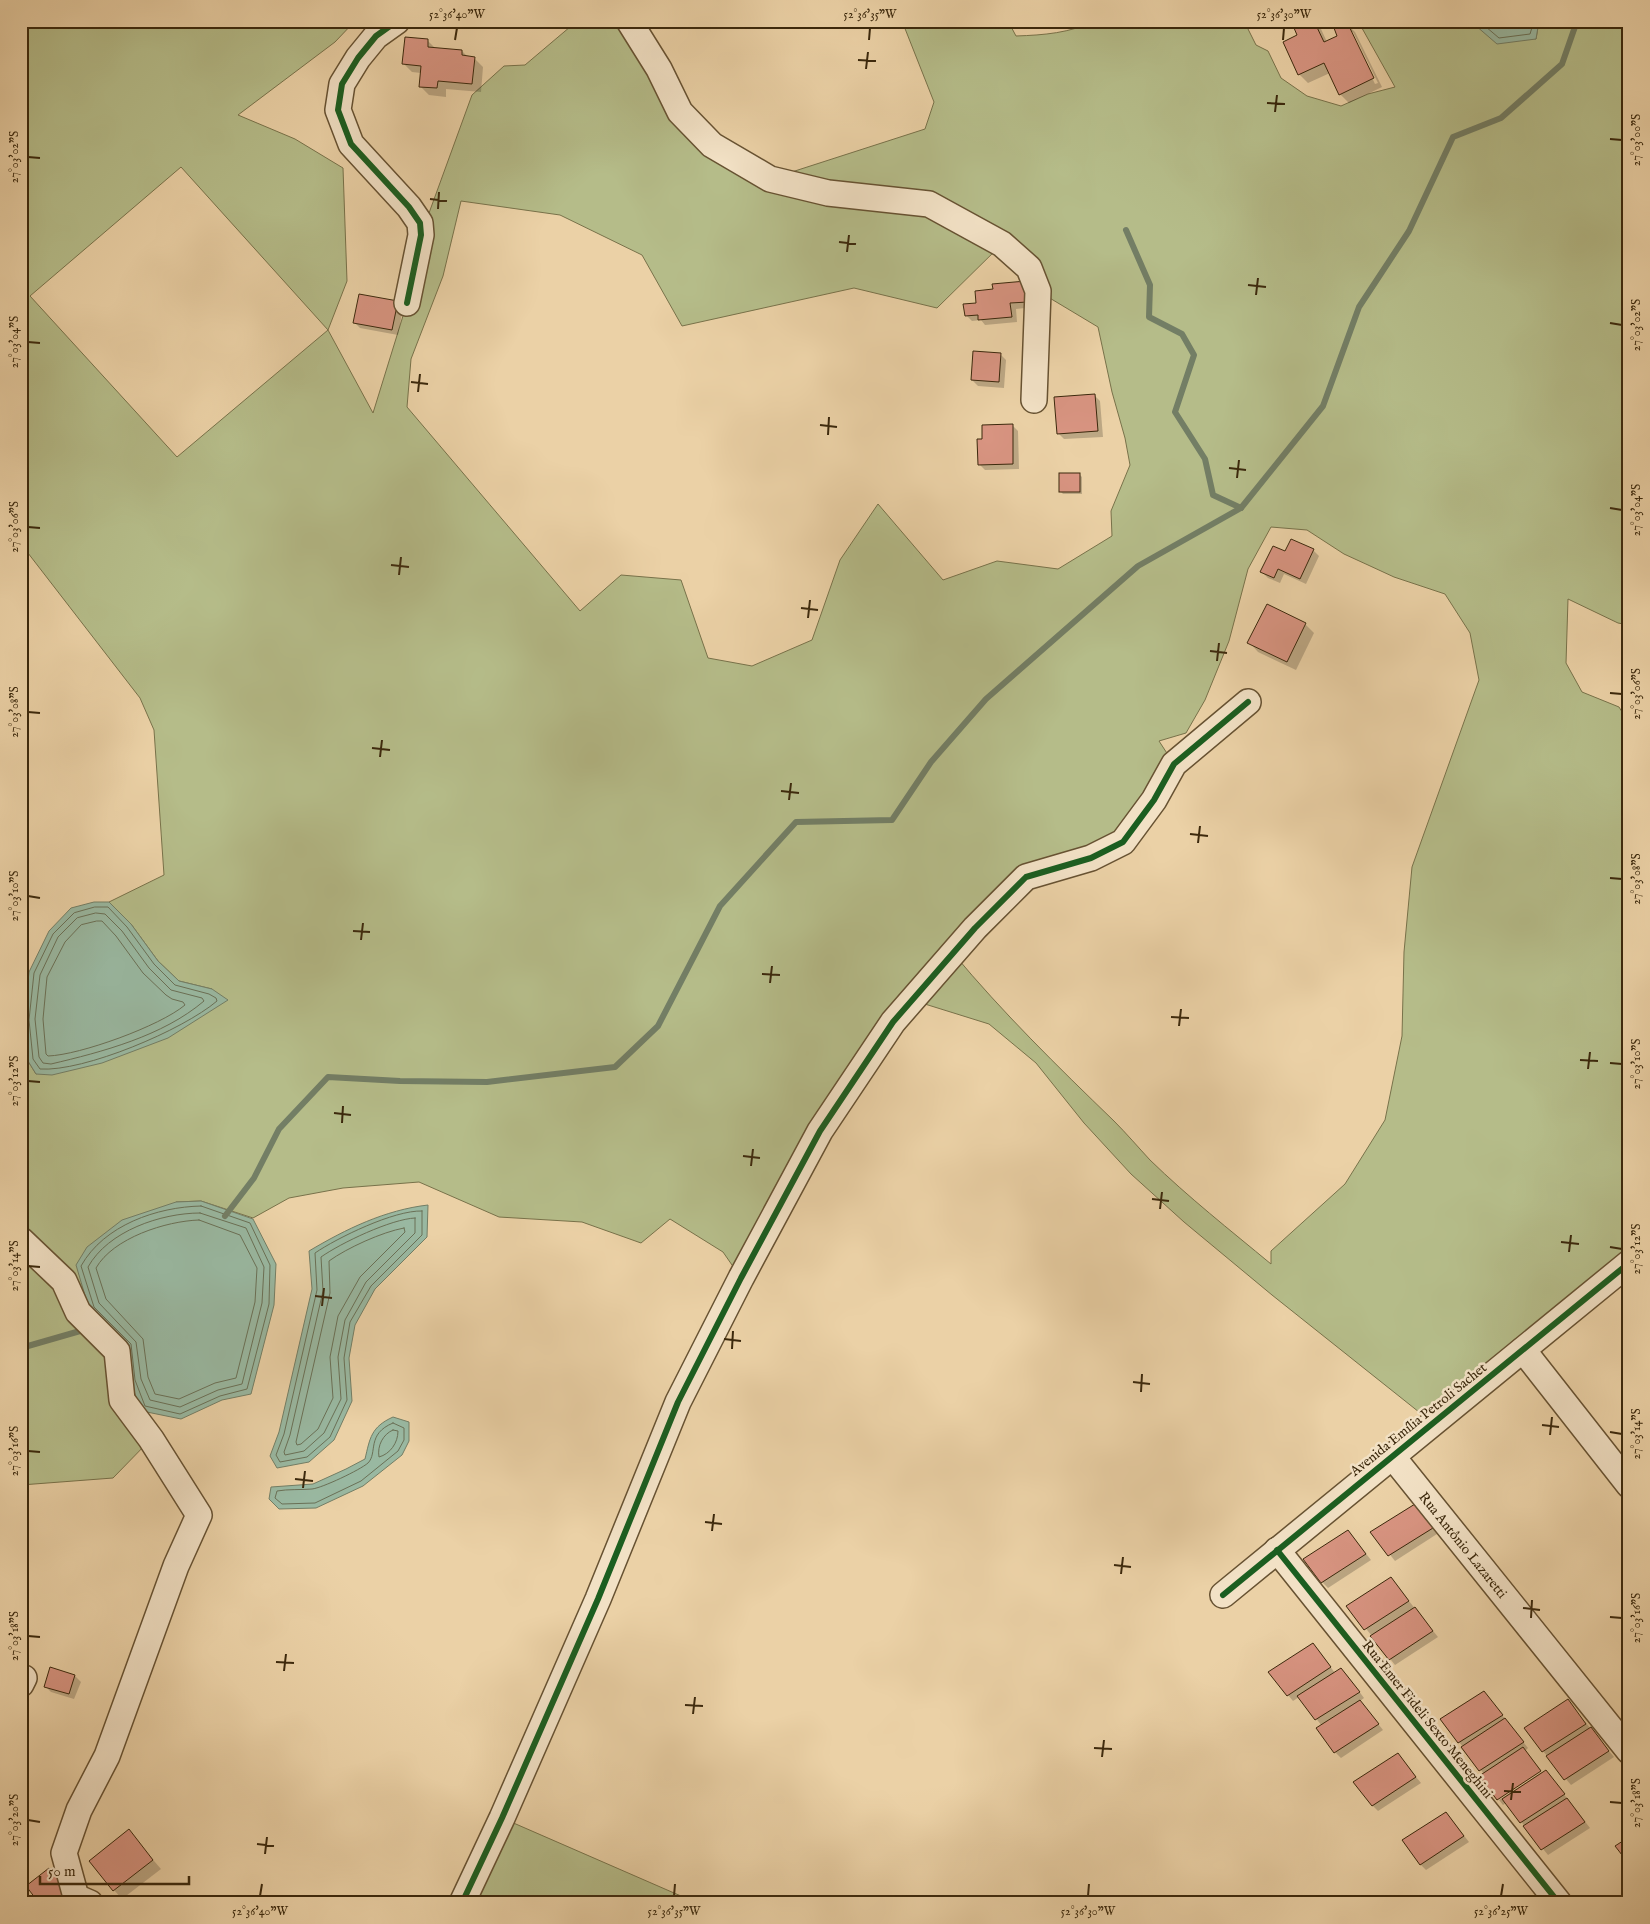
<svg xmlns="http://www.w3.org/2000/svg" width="1650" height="1924" font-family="'IM FELL English',serif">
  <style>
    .green { fill: #b5bc89; stroke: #78724a; fill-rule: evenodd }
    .water { fill: #99b8a1; stroke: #737e65 }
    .shadow { fill: #0003; fill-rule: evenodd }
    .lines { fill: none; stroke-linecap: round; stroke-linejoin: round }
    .shore { stroke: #6a7056; stroke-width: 1 }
    .stream { stroke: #737e65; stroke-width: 6 }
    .building { fill: #d89481; stroke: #3b280c }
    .minor-casing { stroke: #675232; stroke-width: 28 }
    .minor { stroke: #f2e1c5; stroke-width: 25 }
    .cycleway-casing { stroke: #f2e1c5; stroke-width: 9 }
    .cycleway { stroke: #1b5e20; stroke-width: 6 }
    .ticks { fill: none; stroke: #3b280c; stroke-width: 2 }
    .labels { text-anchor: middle; stroke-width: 5; stroke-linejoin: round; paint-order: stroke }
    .street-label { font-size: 14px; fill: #3b280c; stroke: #f2e1c5 }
    .neatline { fill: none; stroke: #3b280c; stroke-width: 2 }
    .ticks-label { font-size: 12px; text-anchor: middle; fill: #3b280c }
  </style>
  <rect width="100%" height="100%" fill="#ebd1a6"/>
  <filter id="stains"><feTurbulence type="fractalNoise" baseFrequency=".004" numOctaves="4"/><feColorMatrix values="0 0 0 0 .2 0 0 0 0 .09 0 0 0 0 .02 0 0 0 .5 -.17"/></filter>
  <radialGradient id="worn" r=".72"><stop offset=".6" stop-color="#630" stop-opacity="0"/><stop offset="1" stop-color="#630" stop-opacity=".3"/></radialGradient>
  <g class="green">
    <path d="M21,21H355L335,42L238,115L295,139L343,168L347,281L328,330L373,413L407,303L421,235L472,95L504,66L525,65L577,21H629L680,112L770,179L925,129L934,102L902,21H1008L1016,36C1045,35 1069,33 1095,21H1244L1256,45L1268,51L1281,78L1307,96L1341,106L1368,94L1395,87L1358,21H1474L1475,25L1536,39L1539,21H1629V625L1618,623L1568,599L1566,663L1582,692L1619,707L1629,723V1256L1429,1420L1272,1295L1184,1222L1131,1174L1084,1123L1036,1063L989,1024L912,1000L741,1278L723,1252L670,1219L641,1243L582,1222L499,1217L419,1182L343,1188L289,1198L253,1218L201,1201L176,1202L126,1347L142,1411L151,1439L113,1478L21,1485V1067L28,1061L36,1074L212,989L179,981L158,961L131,924L109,902L164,875L154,730L140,698L21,544ZM181,167L328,330L177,457L30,296ZM461,201L560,215L642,255L682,326L854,288L937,308L1002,244L1038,291L1098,327L1112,392L1125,438L1130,465L1111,511L1112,536L1058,569L997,561L943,580L878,504L840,560L812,640L752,666L708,658L681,580L621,575L580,611L407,407L411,359L443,276ZM1271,527L1307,530L1344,554L1368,565L1394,577L1445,594L1470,633L1479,680L1412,867L1404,952L1402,1036L1385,1120L1345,1184L1271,1251V1264C1230,1230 1188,1197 1150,1160C1138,1147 1126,1133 1114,1121C1057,1066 1003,1013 953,953L1026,877L1091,858L1154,800L1174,764L1159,741L1186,733L1205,700L1229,641L1248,569Z"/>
    <polygon points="502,1818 697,1903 462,1903"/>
  </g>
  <g class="water">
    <polygon points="1474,21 1539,21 1536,39 1497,44 1475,25"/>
    <polygon points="94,902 109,902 131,924 158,961 179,981 212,989 228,1000 168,1038 102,1063 52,1075 36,1074 28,1061 24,1019 29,972 49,931 71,908"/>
    <polygon points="201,1201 253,1219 276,1264 274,1305 251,1394 222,1400 181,1419 142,1411 130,1382 89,1309 76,1265 87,1247 122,1220 176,1202"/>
    <path d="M428,1205L427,1237L375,1289L355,1325L349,1358L352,1401L334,1440L309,1462L277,1468L270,1456L279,1432L312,1289L309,1251C346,1229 385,1210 428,1205Z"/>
    <path d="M393,1417L409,1422V1441L402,1455L363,1486L316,1508L279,1509L269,1499L271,1487L313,1484L346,1469L365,1459C370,1438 371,1427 393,1417Z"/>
  </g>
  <g class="shadow">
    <polygon points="1048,21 1075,21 1054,27"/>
    <path d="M1292,21H1338L1321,29L1327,42L1339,36L1346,23L1355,32L1382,87L1349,103L1340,94L1330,73L1308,83L1299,74V36ZM1350,32H1353L1378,83L1375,84Z"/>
    <polygon points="428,41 436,49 462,51 468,57 474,58 483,67 481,92 446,89 446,97 429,95 420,86 421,73 412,72 403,63"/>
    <polygon points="1026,282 1034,307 1016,309 1017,322 985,325 981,320 972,321 966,315 994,290"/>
    <polygon points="397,302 403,308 398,335 360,328 354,322"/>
    <polygon points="1000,354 1006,360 1004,388 978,386 972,380"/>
    <polygon points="1094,395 1100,401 1103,437 1064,439 1059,434"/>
    <polygon points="1012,425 1018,431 1019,469 985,470 979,464 984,440"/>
    <polygon points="1080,475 1082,477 1082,494 1063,494 1061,492"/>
    <polygon points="1313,550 1319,556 1306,584 1284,574 1280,583 1268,578 1262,572 1286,553"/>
    <polygon points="1305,624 1314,633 1296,670 1258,652 1249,642"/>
    <polygon points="1420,1511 1437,1534 1395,1561 1372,1532"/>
    <polygon points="1348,1531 1371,1560 1328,1588 1322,1582"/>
    <polygon points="1396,1585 1438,1637 1395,1665 1348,1606"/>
    <polygon points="1318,1650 1335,1673 1341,1669 1347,1675 1364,1698 1360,1701 1383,1730 1341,1758 1335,1752 1322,1726 1299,1697 1293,1701 1288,1695"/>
    <polygon points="51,1668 75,1676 81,1682 74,1699 51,1692 45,1686"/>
    <polygon points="1484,1692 1528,1748 1525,1751 1541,1770 1497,1798 1484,1774 1459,1742"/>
    <polygon points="1568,1701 1614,1757 1571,1785 1543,1751"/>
    <polygon points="1398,1755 1421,1783 1378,1811 1372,1805"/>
    <polygon points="1546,1771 1590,1828 1548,1855 1506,1803 1503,1805 1499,1800 1542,1772 1543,1773"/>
    <polygon points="1446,1813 1469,1842 1426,1870 1420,1864"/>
    <polygon points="128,1831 161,1869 122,1899 114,1890"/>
    <polygon points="49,1869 72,1897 65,1903 40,1903"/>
  </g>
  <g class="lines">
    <g class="shore">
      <polyline points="1479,21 1499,38 1530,34 1534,21"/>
      <path d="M95,907H108L127,927L154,964L175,985L209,994L216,998L217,1001C183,1030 84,1072 40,1069L33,1059L29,1020L34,973L53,934L74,913Z"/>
      <path d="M96,913L105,914L122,931L149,968L171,990L202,998L204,1001C163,1036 102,1052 51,1064L43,1063L39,1057L35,1019L40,975L58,937L77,918Z"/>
      <path d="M97,921H102L116,936L143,973L166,995L172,999L183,1002L185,1005C160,1026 80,1055 48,1056L46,1054L43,1019L47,977L65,942L81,925Z"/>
      <path d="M201,1206L250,1223L270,1265L269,1304L247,1389L220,1396L180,1414L145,1406L135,1380L131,1344L94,1307L81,1266C104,1225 157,1207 201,1206Z"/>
      <path d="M422,1211V1235L371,1286L350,1322L344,1358L347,1400L330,1437L307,1457L280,1462L276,1455L284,1434L317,1290L315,1253C337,1238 394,1210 422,1211Z"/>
      <path d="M200,1213L246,1228L264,1267L262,1303L242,1384L218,1390L180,1407L150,1400L141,1379L136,1342L99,1303L88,1267C108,1231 161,1213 200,1213Z"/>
      <path d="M415,1218V1233L366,1282L345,1320L338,1357L341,1399L324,1433L304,1451L285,1455L284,1452L290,1435L323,1291L321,1257C341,1243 391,1219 415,1218Z"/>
      <path d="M199,1220L240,1235L257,1268L255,1302L236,1378L215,1383L179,1399L155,1394L148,1377L143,1339L106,1299L96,1268C113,1238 166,1221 199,1220Z"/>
      <path d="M404,1228L405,1232L360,1277L338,1316L330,1357L333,1398L318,1429L301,1444L297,1445L296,1442L330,1293L329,1261C347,1248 382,1232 404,1228Z"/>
      <path d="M393,1423L404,1428V1440L398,1451L361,1481L315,1503L282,1504L275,1498L277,1491C288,1489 300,1490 312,1489C322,1488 360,1470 368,1463C378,1453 366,1434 393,1423Z"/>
      <path d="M393,1430L398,1431C398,1443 390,1454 379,1457C377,1446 383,1434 393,1430Z"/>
    </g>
    <g class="stream">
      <polyline points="1126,230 1150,285 1149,317 1182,334 1194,355 1175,412 1205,459 1213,495 1241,508"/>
      <polyline points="225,1216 254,1178 279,1129 328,1077 400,1081 487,1082 615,1067 658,1026 720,906 796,822 892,820 931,762 986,699 1138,566 1241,508 1323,406 1359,307 1409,231 1453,137 1501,118 1562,64 1577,21"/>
      <polyline points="21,1348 87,1329"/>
    </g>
  </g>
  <g class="building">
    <polygon points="1291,21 1314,21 1324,42 1337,36 1334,28 1347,22 1374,78 1339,95 1324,63 1298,75 1283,42 1297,35"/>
    <polygon points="405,37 428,39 428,47 462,50 462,55 475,57 472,84 438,81 437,88 419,87 421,66 402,64"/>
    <polygon points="1026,281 1028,302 1010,303 1012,317 978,320 978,315 965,316 963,304 976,303 975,291 993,289 992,284"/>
    <polygon points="359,294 398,301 392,330 353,323"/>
    <polygon points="973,351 1001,353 999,382 971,380"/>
    <polygon points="1095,394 1098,431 1057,434 1054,397"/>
    <polygon points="1013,424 1013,464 978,465 977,439 982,439 982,425"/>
    <rect x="1059" y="473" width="21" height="19"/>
    <polygon points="1291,539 1314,549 1300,579 1278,569 1274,578 1260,572 1273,546 1285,551"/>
    <polygon points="1267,604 1306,623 1287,662 1247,643"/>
    <polygon points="1415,1504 1433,1528 1388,1556 1370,1532"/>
    <polygon points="1348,1530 1366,1554 1321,1583 1303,1559"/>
    <polygon points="1391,1577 1409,1601 1364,1630 1346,1606"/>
    <polygon points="1415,1607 1433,1631 1389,1660 1370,1636"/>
    <polygon points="1313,1643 1331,1667 1287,1696 1268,1672"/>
    <polygon points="50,1667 75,1675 69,1694 44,1687"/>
    <polygon points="1341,1668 1360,1692 1315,1720 1297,1696"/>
    <polygon points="1484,1691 1503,1715 1458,1743 1440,1719"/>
    <polygon points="1568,1699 1586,1724 1542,1752 1524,1728"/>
    <polygon points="1360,1700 1379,1724 1334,1753 1316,1728"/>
    <polygon points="1505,1718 1524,1742 1479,1771 1461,1747"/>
    <polygon points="1591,1727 1609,1751 1564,1780 1546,1756"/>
    <polygon points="1523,1747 1541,1771 1497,1800 1479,1776"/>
    <polygon points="1398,1753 1416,1777 1372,1806 1353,1782"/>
    <polygon points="1546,1770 1565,1794 1520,1823 1502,1799"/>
    <polygon points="1567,1798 1585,1822 1541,1850 1523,1826"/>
    <polygon points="1446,1812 1464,1836 1420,1865 1402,1840"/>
    <polygon points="129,1829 153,1860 113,1891 89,1861"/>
    <polygon points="1629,1837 1629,1864 1615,1846"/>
    <polygon points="49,1868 68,1891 52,1903 39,1903 26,1886"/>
  </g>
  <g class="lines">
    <defs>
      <g id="minor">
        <polyline points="397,21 376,36 358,58 342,84 338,110 351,144 409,207 420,223 421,235 407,303"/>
        <polyline points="629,21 659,69 680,112 712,145 770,179 828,193 929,204 1002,244 1029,268 1038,291 1034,400"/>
        <polyline points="21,1240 64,1281 78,1312 117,1351 122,1400 151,1439 199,1515 176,1566 107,1756 79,1810 64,1853 76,1897 90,1903"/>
        <polyline points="1523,1350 1629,1485"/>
        <path id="s1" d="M1392,1456L1629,1751"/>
        <polyline points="1277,1550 1559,1903"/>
        <polyline points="1223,1595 1629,1263"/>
        <polyline points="21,1684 24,1678"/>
        <polyline points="462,1903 502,1818 598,1599 678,1402 741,1278 820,1131 893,1022 975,928 1026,877 1091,858 1123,842 1154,800 1174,764 1248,702"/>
      </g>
    </defs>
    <use href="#minor" class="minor-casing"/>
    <use href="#minor" class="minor"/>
    <defs>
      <g id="cycleway">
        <polyline points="397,21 376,36 358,58 342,84 338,110 351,144 409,207 420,223 421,235 407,303"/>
        <polyline points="1277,1550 1559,1903"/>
        <polyline points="1223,1595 1629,1263"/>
        <polyline points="462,1903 502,1818 598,1599 678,1402 741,1278 820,1131 893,1022 975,928 1026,877 1091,858 1123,842 1154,800 1174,764 1248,702"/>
      </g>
    </defs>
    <use href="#cycleway" class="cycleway-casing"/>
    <use href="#cycleway" class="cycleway"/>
  </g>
  <path class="ticks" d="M455,40L457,28M869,40L870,28M1283,40L1284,28M858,60L876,61M866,69L868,52M1267,103L1285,104M1275,112L1277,95M1610,139L1622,140M28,157L40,158M430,199L447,201M438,209L439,192M839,242L856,244M847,252L849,235M1248,285L1266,287M1256,295L1258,278M1610,323L1622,325M28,342L40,343M411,382L428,384M418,392L420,374M820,425L837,427M828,435L829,417M1229,468L1246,470M1237,478L1239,460M1610,508L1622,510M28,527L40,528M391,565L409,567M399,575L401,557M801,608L818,610M808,618L810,600M1210,651L1227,653M1217,661L1219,643M1610,693L1622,694M28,712L40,713M372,748L390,750M380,757L382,740M781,791L799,793M789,800L791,783M1190,834L1208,836M1198,843L1200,826M1610,878L1622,879M28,896L40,898M353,931L370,932M361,940L363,923M762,974L780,975M770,983L772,966M1171,1017L1189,1018M1179,1026L1181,1009M1580,1060L1598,1061M1610,1063L1622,1064M1588,1069L1590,1052M28,1081L40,1082M334,1113L351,1115M342,1123L343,1106M743,1156L760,1158M751,1166L753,1149M1152,1199L1169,1201M1160,1209L1162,1192M1561,1242L1579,1244M1610,1247L1622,1249M1569,1252L1571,1235M28,1266L40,1267M315,1296L332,1298M322,1306L324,1288M724,1339L741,1341M732,1349L733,1331M1133,1382L1150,1384M1141,1392L1142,1374M1542,1425L1559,1427M1610,1432L1622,1434M1550,1435L1552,1417M28,1451L40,1452M295,1479L313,1481M303,1488L305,1471M705,1522L722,1524M712,1531L714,1514M1114,1565L1131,1567M1121,1574L1123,1557M1523,1608L1540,1610M1610,1617L1622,1618M1531,1618L1532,1600M28,1636L40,1637M276,1662L294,1663M284,1671L286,1654M685,1705L703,1706M693,1714L695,1697M1094,1748L1112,1749M1102,1757L1104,1740M1504,1791L1521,1792M1511,1800L1513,1783M1610,1802L1622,1803M28,1820L40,1822M257,1844L274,1846M265,1854L267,1837M260,1896L262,1884M674,1896L675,1884M1088,1896L1089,1884M1501,1896L1503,1884"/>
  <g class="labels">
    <g class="street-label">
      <text transform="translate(1418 1419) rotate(-39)" y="5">Avenida Emília Petroli Sachet</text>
      <text dy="5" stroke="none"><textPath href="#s1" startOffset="114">Rua Antônio Lazaretti</textPath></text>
      <text transform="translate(1428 1719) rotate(51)" y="5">Rua Emer Fideli Sexto Meneghini</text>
    </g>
  </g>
  <rect width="1650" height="1924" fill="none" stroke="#ebd1a6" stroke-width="55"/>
  <path d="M40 1876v8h149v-8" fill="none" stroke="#3b280c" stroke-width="2.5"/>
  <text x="48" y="1876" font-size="15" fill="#3b280c" stroke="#f2e1c5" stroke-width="4" paint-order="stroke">50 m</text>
  <rect x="28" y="28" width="1594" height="1868" class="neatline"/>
  <g class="ticks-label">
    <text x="457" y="18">52°36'40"W</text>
    <text x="870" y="18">52°36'35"W</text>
    <text x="1284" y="18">52°36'30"W</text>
    <text transform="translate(1636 140) rotate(-90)" y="4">27°03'00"S</text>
    <text transform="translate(14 157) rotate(-90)" y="4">27°03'02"S</text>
    <text transform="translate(1636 325) rotate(-90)" y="4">27°03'02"S</text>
    <text transform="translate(14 342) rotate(-90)" y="4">27°03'04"S</text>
    <text transform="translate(1636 510) rotate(-90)" y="4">27°03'04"S</text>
    <text transform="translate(14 527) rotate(-90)" y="4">27°03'06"S</text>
    <text transform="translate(1636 694) rotate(-90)" y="4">27°03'06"S</text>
    <text transform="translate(14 712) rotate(-90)" y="4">27°03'08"S</text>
    <text transform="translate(1636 879) rotate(-90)" y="4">27°03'08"S</text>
    <text transform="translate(14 896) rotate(-90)" y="4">27°03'10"S</text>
    <text transform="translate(1636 1064) rotate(-90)" y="4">27°03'10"S</text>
    <text transform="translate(14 1081) rotate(-90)" y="4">27°03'12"S</text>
    <text transform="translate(1636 1249) rotate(-90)" y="4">27°03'12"S</text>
    <text transform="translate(14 1266) rotate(-90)" y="4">27°03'14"S</text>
    <text transform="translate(1636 1434) rotate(-90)" y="4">27°03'14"S</text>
    <text transform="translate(14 1451) rotate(-90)" y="4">27°03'16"S</text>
    <text transform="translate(1636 1618) rotate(-90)" y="4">27°03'16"S</text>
    <text transform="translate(14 1636) rotate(-90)" y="4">27°03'18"S</text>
    <text transform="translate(1636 1803) rotate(-90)" y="4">27°03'18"S</text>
    <text transform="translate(14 1820) rotate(-90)" y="4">27°03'20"S</text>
    <text x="260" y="1915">52°36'40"W</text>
    <text x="674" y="1915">52°36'35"W</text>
    <text x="1088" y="1915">52°36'30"W</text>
    <text x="1501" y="1915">52°36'25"W</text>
  </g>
  <rect width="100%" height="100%" filter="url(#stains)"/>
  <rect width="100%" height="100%" fill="url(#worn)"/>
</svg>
